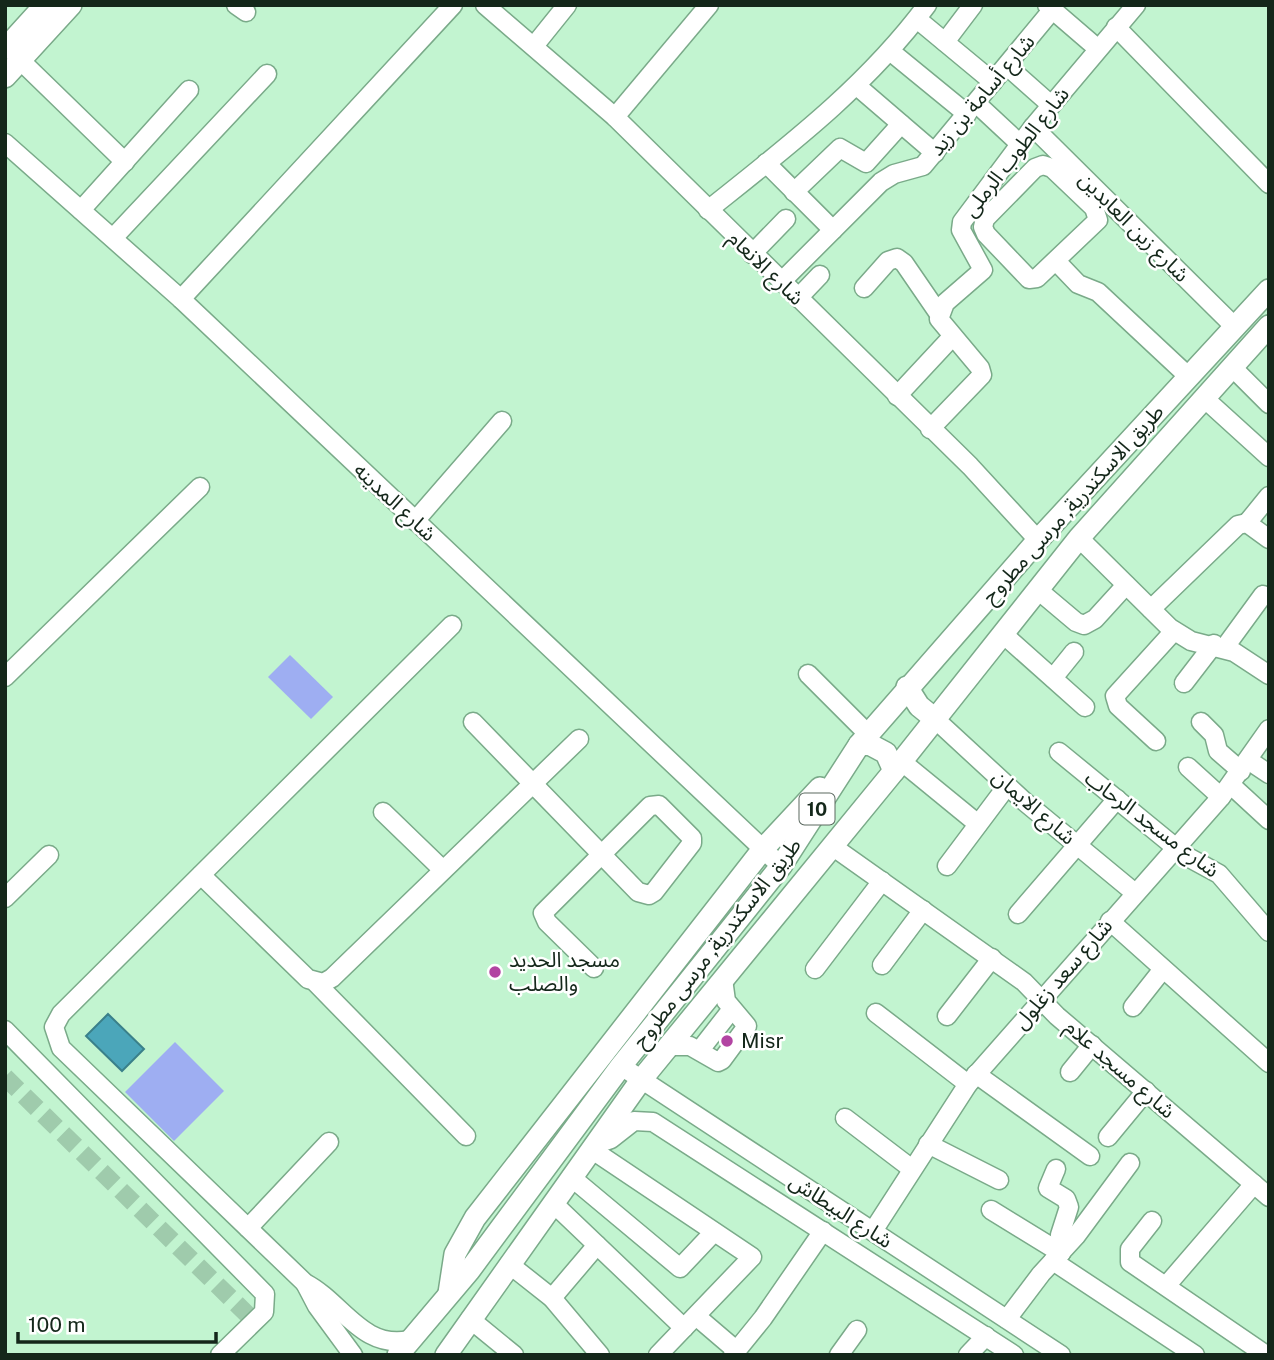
<svg xmlns="http://www.w3.org/2000/svg" width="1274" height="1360" font-family="'Public Sans','Noto Sans Arabic',sans-serif">
  <style>
    .green { fill: #9eaef2 }
    .water { fill: #4ba6ba; stroke: #3a808a; stroke-width: 2 }
    .lines { fill: none; stroke-linecap: round; stroke-linejoin: round }
    .minor-tunnel { stroke: #9fcbac; stroke-width: 18; stroke-dasharray: 18 9; stroke-linecap: butt }
    .minor-casing { stroke: #7aaa89; stroke-width: 21 }
    .major-casing { stroke: #7aaa89; stroke-width: 24 }
    .minor { stroke: #fff; stroke-width: 18 }
    .major { stroke: #fff; stroke-width: 21 }
    .poi-dot { fill: #b244a2; stroke: #fff; stroke-width: 2.5 }
    .labels { text-anchor: middle; stroke-width: 5; stroke-linejoin: round; paint-order: stroke }
    .shield { fill: #fff; stroke: #5a685f; stroke-width: 2 }
    .shield-label { font-size: 19px; font-weight: bold; fill: #14271a }
    .street-label { font-size: 21px; fill: #14271a; stroke: #fff }
    .poi-label { font-size: 21px; fill: #14271a; stroke: #fff; text-anchor: start }
  </style>
  <rect width="100%" height="100%" fill="#c2f4d0"/>
  <g class="green">
    <polygon points="290,655 333,697 311,719 268,677"/>
    <polygon points="175,1042 224,1091 174,1141 125,1092"/>
  </g>
  <polygon class="water" points="108,1014 144,1049 122,1071 86,1036"/>
  <g class="lines">
    <polyline class="minor-tunnel" points="5,1077 254,1321"/>
    <defs>
      <g id="minor">
        <polyline points="236,5 246,12"/>
        <polyline points="485,5 615,117 970,466 1038,540"/>
        <polyline points="1047,5 1097,48"/>
        <polyline points="917,19 993,82"/>
        <polyline points="1116,27 1269,184"/>
        <polyline points="945,42 973,5"/>
        <polyline points="534,46 567,5"/>
        <polyline points="890,51 967,114"/>
        <polyline points="20,60 125,162"/>
        <polyline points="1007,66 1051,105"/>
        <polyline points="857,86 935,153"/>
        <polyline points="976,103 1020,144"/>
        <polyline points="615,117 709,5"/>
        <polyline points="1033,127 1235,327"/>
        <polyline points="5,143 181,299 781,866"/>
        <polyline points="766,163 833,230"/>
        <polygon points="1043,165 1052,168 1094,208 1098,220 1037,278 1029,279 986,234 983,227 985,219 1035,168"/>
        <polyline points="794,192 840,148 866,163 901,124"/>
        <polyline points="81,210 189,90"/>
        <path d="M708,210C787,147 866,87 927,5"/>
        <polyline points="113,238 267,74"/>
        <polyline points="752,254 786,219"/>
        <polyline points="1056,261 1078,284 1098,292 1189,377"/>
        <polyline points="781,282 881,182 894,174 923,166 1053,9"/>
        <polyline points="864,288 888,261 897,258 904,263 939,314"/>
        <polyline points="798,298 820,275"/>
        <polyline points="181,299 453,5"/>
        <polyline points="1232,367 1269,404"/>
        <polyline points="897,396 952,337"/>
        <polyline points="1204,398 1269,457"/>
        <polyline points="930,429 982,375 980,368 939,319 945,303 983,270 961,230 962,222 1033,127 1136,5"/>
        <polyline points="415,521 502,421"/>
        <polyline points="1247,523 1269,496"/>
        <polyline points="1079,538 1170,628 1191,641 1234,652 1269,675"/>
        <polyline points="1038,590 1076,622 1084,625 1095,619 1126,585"/>
        <polyline points="1151,609 1238,525 1247,523 1269,539"/>
        <polyline points="1003,634 1085,707"/>
        <polyline points="1225,647 1263,595"/>
        <polyline points="808,674 868,734"/>
        <polyline points="5,677 200,487"/>
        <polyline points="1053,678 1074,652"/>
        <polyline points="1184,683 1214,644"/>
        <polyline points="935,719 1025,802 1135,893"/>
        <polyline points="473,722 638,892 649,895 654,892 692,843 692,838 659,805 650,806 543,913 547,922 594,968"/>
        <polyline points="1201,722 1214,735 1218,751 1241,771"/>
        <polyline points="1156,741 1118,706 1115,696 1174,631"/>
        <polyline points="1059,752 1186,856 1219,874 1269,932"/>
        <polyline points="1248,760 1269,774"/>
        <polyline points="901,761 978,824"/>
        <polyline points="1188,767 1221,797"/>
        <polyline points="1231,785 1269,820"/>
        <polyline points="383,812 443,870"/>
        <polyline points="832,846 1024,982 1057,1016 1269,1197"/>
        <polyline points="947,866 1007,786"/>
        <polyline points="201,875 308,979 323,983 332,978 579,739"/>
        <polyline points="5,898 49,855"/>
        <polyline points="1018,914 1117,799"/>
        <polyline points="1110,921 1269,1063"/>
        <polyline points="882,965 923,910"/>
        <polyline points="815,969 882,881"/>
        <polyline points="316,983 466,1136"/>
        <polyline points="1133,1007 1163,969"/>
        <polyline points="876,1013 968,1084"/>
        <polyline points="947,1016 992,958"/>
        <polyline points="5,1030 265,1294 264,1312 220,1355"/>
        <polyline points="669,1046 690,1046 718,1062 722,1060 747,1026 726,1001 723,979"/>
        <polyline points="700,1050 732,1009"/>
        <polyline points="621,1066 1061,1355"/>
        <polyline points="1070,1072 1092,1045"/>
        <polyline points="976,1074 1090,1156"/>
        <polyline points="845,1118 912,1169"/>
        <polyline points="1108,1137 1146,1091"/>
        <polyline points="928,1144 999,1180"/>
        <polyline points="594,1145 611,1139 634,1121 653,1122 1014,1355"/>
        <polyline points="591,1149 752,1257 658,1355"/>
        <polyline points="1056,1169 1048,1188 1066,1199 1069,1207 1060,1235 1061,1253"/>
        <polyline points="571,1177 680,1268 714,1232"/>
        <polyline points="553,1203 684,1328"/>
        <polyline points="991,1210 1061,1253"/>
        <polyline points="1152,1221 1130,1249 1130,1262 1266,1355"/>
        <polyline points="248,1228 329,1142"/>
        <polyline points="873,1231 968,1084 1221,797 1269,729"/>
        <polyline points="1053,1261 1195,1355"/>
        <polyline points="509,1264 552,1298 600,1355"/>
        <polyline points="305,1283 317,1306 353,1355"/>
        <polyline points="1166,1286 1254,1184"/>
        <polyline points="552,1298 597,1245"/>
        <polyline points="696,1316 737,1351"/>
        <polyline points="470,1319 514,1355"/>
        <polyline points="1007,1319 1041,1274 1076,1236 1130,1163"/>
        <path d="M409,1340C362,1350 342,1302 305,1283L61,1048L54,1027L61,1014L452,625"/>
        <polyline points="733,1355 763,1318 823,1231"/>
        <polyline points="839,1355 857,1330"/>
        <polyline points="968,1355 986,1336"/>
      </g>
      <g id="major">
        <polyline points="5,49 45,5"/>
        <polyline points="5,77 71,5"/>
        <polyline points="907,687 919,706 935,719"/>
        <polyline points="859,745 869,744 886,753 894,771"/>
        <polyline points="449,1293 455,1254 475,1218 763,849 820,788"/>
        <polyline points="398,1355 469,1271 621,1066 781,866 859,745 1038,540 1269,290"/>
        <polyline points="446,1355 641,1080 894,771 1079,538 1269,326"/>
      </g>
    </defs>
    <use href="#minor" class="minor-casing"/>
    <use href="#major" class="major-casing"/>
    <use href="#minor" class="minor"/>
    <use href="#major" class="major"/>
  </g>
  <g class="poi-dot">
    <circle cx="495" cy="972" r="7"/>
    <circle cx="727" cy="1041" r="7"/>
  </g>
  <g class="labels">
    <rect class="shield" x="799.5" y="793.5" width="35" height="31" rx="5"/>
    <g class="shield-label">
      <text x="817" y="816">10</text>
    </g>
    <g class="street-label">
      <text transform="translate(982 95) rotate(-50)" y="7">شارع أسامة بن زيد</text>
      <text transform="translate(1016 152) rotate(-52)" y="7">شارع الطوب الرملى</text>
      <text transform="translate(1134 227) rotate(45)" y="7">شارع زين العابدين</text>
      <text transform="translate(766 268) rotate(44)" y="7">شارع الانعام</text>
      <text transform="translate(395 502) rotate(43)" y="7">شارع المدينه</text>
      <text transform="translate(1073 504) rotate(-48)" y="7">طريق الاسكندرية, مرسى مطروح</text>
      <text transform="translate(1034 807) rotate(41)" y="7">شارع الايمان</text>
      <text transform="translate(1152 824) rotate(37)" y="7">شارع مسجد الرحاب</text>
      <text transform="translate(717 943) rotate(-52)" y="7">طريق الاسكندرية, مرسى مطروح</text>
      <text transform="translate(1063 974) rotate(-49)" y="7">شارع سعد زغلول</text>
      <text transform="translate(1120 1069) rotate(41)" y="7">شارع مسجد علام</text>
      <text transform="translate(841 1211) rotate(33)" y="7">شارع البيطاش</text>
    </g>
    <g class="poi-label">
      <text x="509" y="967">مسجد الحديد<tspan x="509" dy="24">والصلب</tspan></text>
      <text x="741" y="1048">Misr</text>
    </g>
  </g>
  <rect width="1274" height="1360" fill="none" stroke="#14271a" stroke-width="14"/>
  <path d="M18 1332v10h198v-10" fill="none" stroke="#14271a" stroke-width="3.5"/>
  <text x="28" y="1332" font-size="21" fill="#14271a" stroke="#ffffff" stroke-width="5" paint-order="stroke">100 m</text>
</svg>
